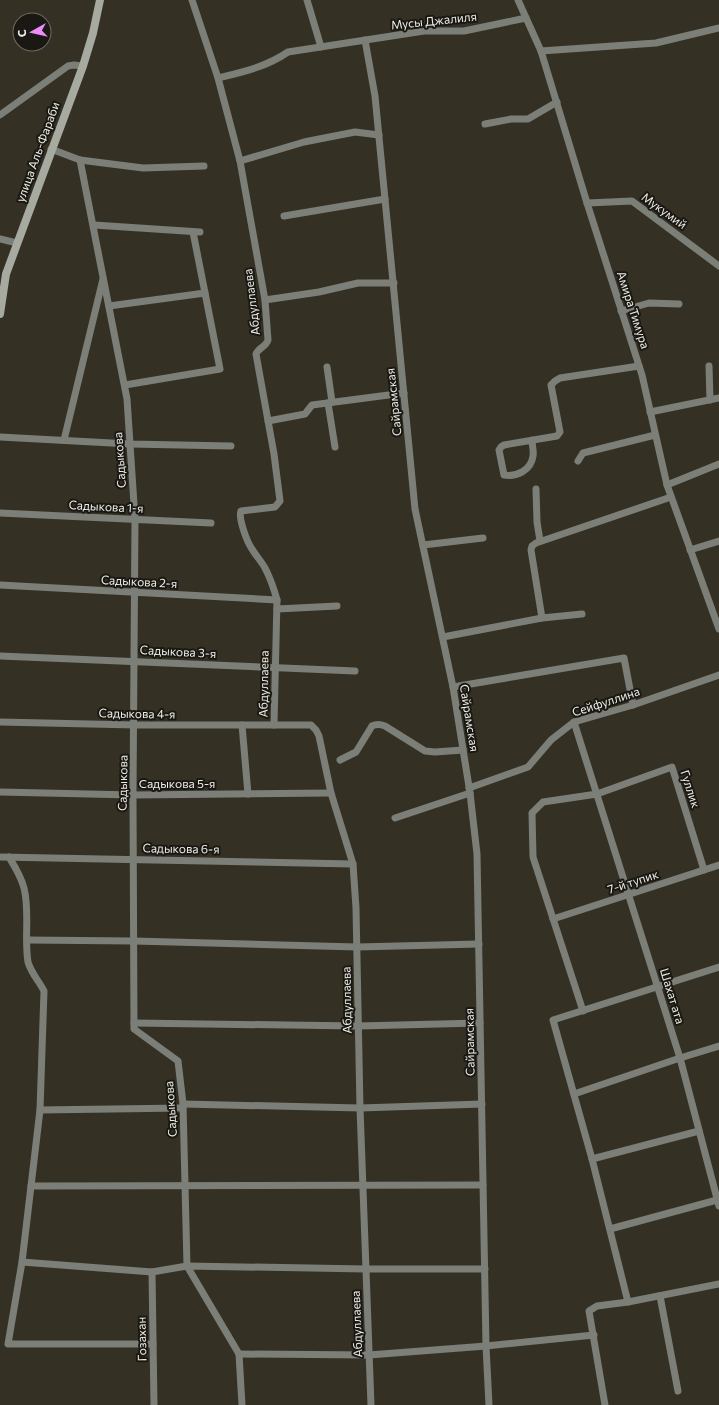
<svg xmlns="http://www.w3.org/2000/svg" width="719" height="1405" font-family="Commissioner,sans-serif">
  <style>
    .lines { fill: none; stroke-linecap: round; stroke-linejoin: round }
    .street { stroke: #7c7e78; stroke-width: 7 }
    .secondary { stroke: #a7aaa0; stroke-width: 8 }
    .labels { text-anchor: middle; stroke-width: 4; stroke-linejoin: round; paint-order: stroke }
    .street-label { font-size: 12px; fill: #eeece4; stroke: #1a1813 }
  </style>
  <rect width="100%" height="100%" fill="#353024"/>
  <g class="lines">
    <g class="street">
      <path d="M192,0L218,78L240,161L265,300L268,340C266,347 258,348 256,354L274,454L280,501L275,507L241,511C238,518 247,542 252,549C256,556 263,563 266,570C271,580 274,589 277,600L274,725H311L316,730L319,736L331,793L353,864L356,908L360,1108L371,1405"/>
      <polyline points="307,0 321,47"/>
      <polyline points="518,0 541,51 587,203 642,375 667,485 719,629"/>
      <polyline points="365,40 375,96 415,509 453,687 470,793 477,854 486,1346 489,1405"/>
      <polyline points="541,51 656,43 719,28"/>
      <path d="M218,78C243,72 266,67 288,52L424,31H464L526,18"/>
      <polyline points="0,115 68,66 74,65 83,66"/>
      <polyline points="485,124 511,119 528,119 557,102"/>
      <polyline points="51,149 80,160 127,399 135,519 133,795 134,1029 178,1061 183,1104 187,1266 239,1354 242,1405"/>
      <polyline points="80,160 143,168 204,166"/>
      <polyline points="240,161 304,142 355,132 379,135"/>
      <polyline points="587,203 632,201 719,266"/>
      <polyline points="284,216 385,199"/>
      <polyline points="94,225 200,232"/>
      <polyline points="0,239 17,243"/>
      <polyline points="265,300 319,292 358,283 394,283"/>
      <polyline points="109,306 205,293"/>
      <polyline points="621,311 649,303 679,304"/>
      <polyline points="709,366 710,400"/>
      <polyline points="327,367 332,402"/>
      <polyline points="125,385 220,369 193,232"/>
      <polyline points="328,403 335,447"/>
      <polyline points="650,412 719,398"/>
      <polyline points="268,421 305,414 312,405 404,393"/>
      <polyline points="0,437 130,444 231,446"/>
      <polyline points="64,440 103,279"/>
      <path d="M532,440C532,445 534,451 533,456C531,471 516,477 504,475L499,450L501,447L504,445L557,436L560,432L551,385L555,381L560,378L639,366"/>
      <polyline points="578,461 583,453 655,435"/>
      <polyline points="667,485 719,464"/>
      <polyline points="536,489 537,522 540,541"/>
      <polyline points="0,513 211,523"/>
      <polyline points="423,545 483,538"/>
      <polyline points="690,550 719,541"/>
      <polyline points="0,585 277,600"/>
      <polyline points="277,609 337,606"/>
      <polyline points="542,618 582,614"/>
      <polyline points="443,637 542,618 531,550 532,546 536,543 671,497"/>
      <polyline points="0,656 355,671"/>
      <polyline points="453,687 624,658 633,705"/>
      <polyline points="0,722 135,725 274,725"/>
      <polyline points="574,722 680,1058 719,1206"/>
      <polyline points="242,725 248,794"/>
      <path d="M340,760L356,752L372,726C376,724 380,724 385,726L425,751L435,752L463,750"/>
      <polyline points="469,788 528,767 551,740 574,722 633,705 719,675"/>
      <polyline points="0,792 133,795 331,793"/>
      <polyline points="395,818 470,793"/>
      <polyline points="0,857 353,864"/>
      <path d="M9,857C15,867 21,876 24,888C30,912 24,937 28,962C31,973 39,981 44,991L40,1110L22,1262L8,1344H153"/>
      <polyline points="553,919 719,865"/>
      <polyline points="27,940 134,941 357,947 479,944"/>
      <polyline points="583,1011 533,857 532,813 543,802 597,794 672,767 704,870"/>
      <polyline points="134,1023 358,1026 480,1023"/>
      <polyline points="574,1094 680,1058 719,1046"/>
      <polyline points="183,1104 360,1108 482,1104"/>
      <polyline points="40,1110 183,1108"/>
      <polyline points="592,1159 699,1131"/>
      <polyline points="31,1186 483,1185"/>
      <polyline points="610,1229 717,1200"/>
      <polyline points="22,1262 152,1272 187,1266 366,1269 485,1269"/>
      <polyline points="152,1272 154,1405"/>
      <polyline points="660,1296 678,1391"/>
      <polyline points="628,1302 592,1159 553,1020 719,967"/>
      <polyline points="239,1354 369,1355 486,1346 594,1335"/>
      <polyline points="605,1405 589,1311 597,1306 628,1302 719,1284"/>
    </g>
    <polyline class="secondary" points="0,314 6,274 83,66 93,33 100,0"/>
  </g>
  <g class="labels">
    <g class="street-label">
      <text transform="translate(434 21) rotate(-6)" y="4">Мусы Джалиля</text>
      <text transform="translate(38 152) rotate(-70)" y="4">улица Аль-Фараби</text>
      <text transform="translate(664 211) rotate(36)" y="4">Мукумий</text>
      <text transform="translate(252 302) rotate(-97)" y="4">Абдуллаева</text>
      <text transform="translate(633 310) rotate(72)" y="4">Амира Тимура</text>
      <text transform="translate(394 402) rotate(-96)" y="4">Сайрамская</text>
      <text transform="translate(120 460) rotate(-94)" y="4">Садыкова</text>
      <text transform="translate(106 507) rotate(3)" y="4">Садыкова 1-я</text>
      <text transform="translate(139 582) rotate(3)" y="4">Садыкова 2-я</text>
      <text transform="translate(178 652) rotate(3)" y="4">Садыкова 3-я</text>
      <text transform="translate(264 684) rotate(-89)" y="4">Абдуллаева</text>
      <text transform="translate(606 702) rotate(-18)" y="4">Сейфуллина</text>
      <text transform="translate(137 714) rotate(1)" y="4">Садыкова 4-я</text>
      <text transform="translate(469 718) rotate(81)" y="4">Сайрамская</text>
      <text transform="translate(123 783) rotate(-89)" y="4">Садыкова</text>
      <text x="177" y="788">Садыкова 5-я</text>
      <text transform="translate(690 789) rotate(72)" y="4">Гуллик</text>
      <text transform="translate(181 849) rotate(1)" y="4">Садыкова 6-я</text>
      <text transform="translate(633 882) rotate(-18)" y="4">7-й тупик</text>
      <text transform="translate(672 996) rotate(73)" y="4">Шахат ата</text>
      <text transform="translate(347 1000) rotate(-91)" y="4">Абдуллаева</text>
      <text transform="translate(470 1042) rotate(-91)" y="4">Сайрамская</text>
      <text transform="translate(171 1109) rotate(-94)" y="4">Садыкова</text>
      <text transform="translate(357 1324) rotate(-92)" y="4">Абдуллаева</text>
      <text transform="translate(142 1339) rotate(-91)" y="4">Гозахан</text>
    </g>
  </g>
  <g transform="translate(32 32) rotate(262)"><circle r="19" fill="#1a1813" stroke="#6f6d67"/>
  <path d="M0-3L7 15L0 10L-7 15Z" fill="#ed8cf9"/>
  <text y="-6" font-size="11" font-weight="bold" text-anchor="middle" fill="#eeece4">С</text>
  </g>
</svg>
